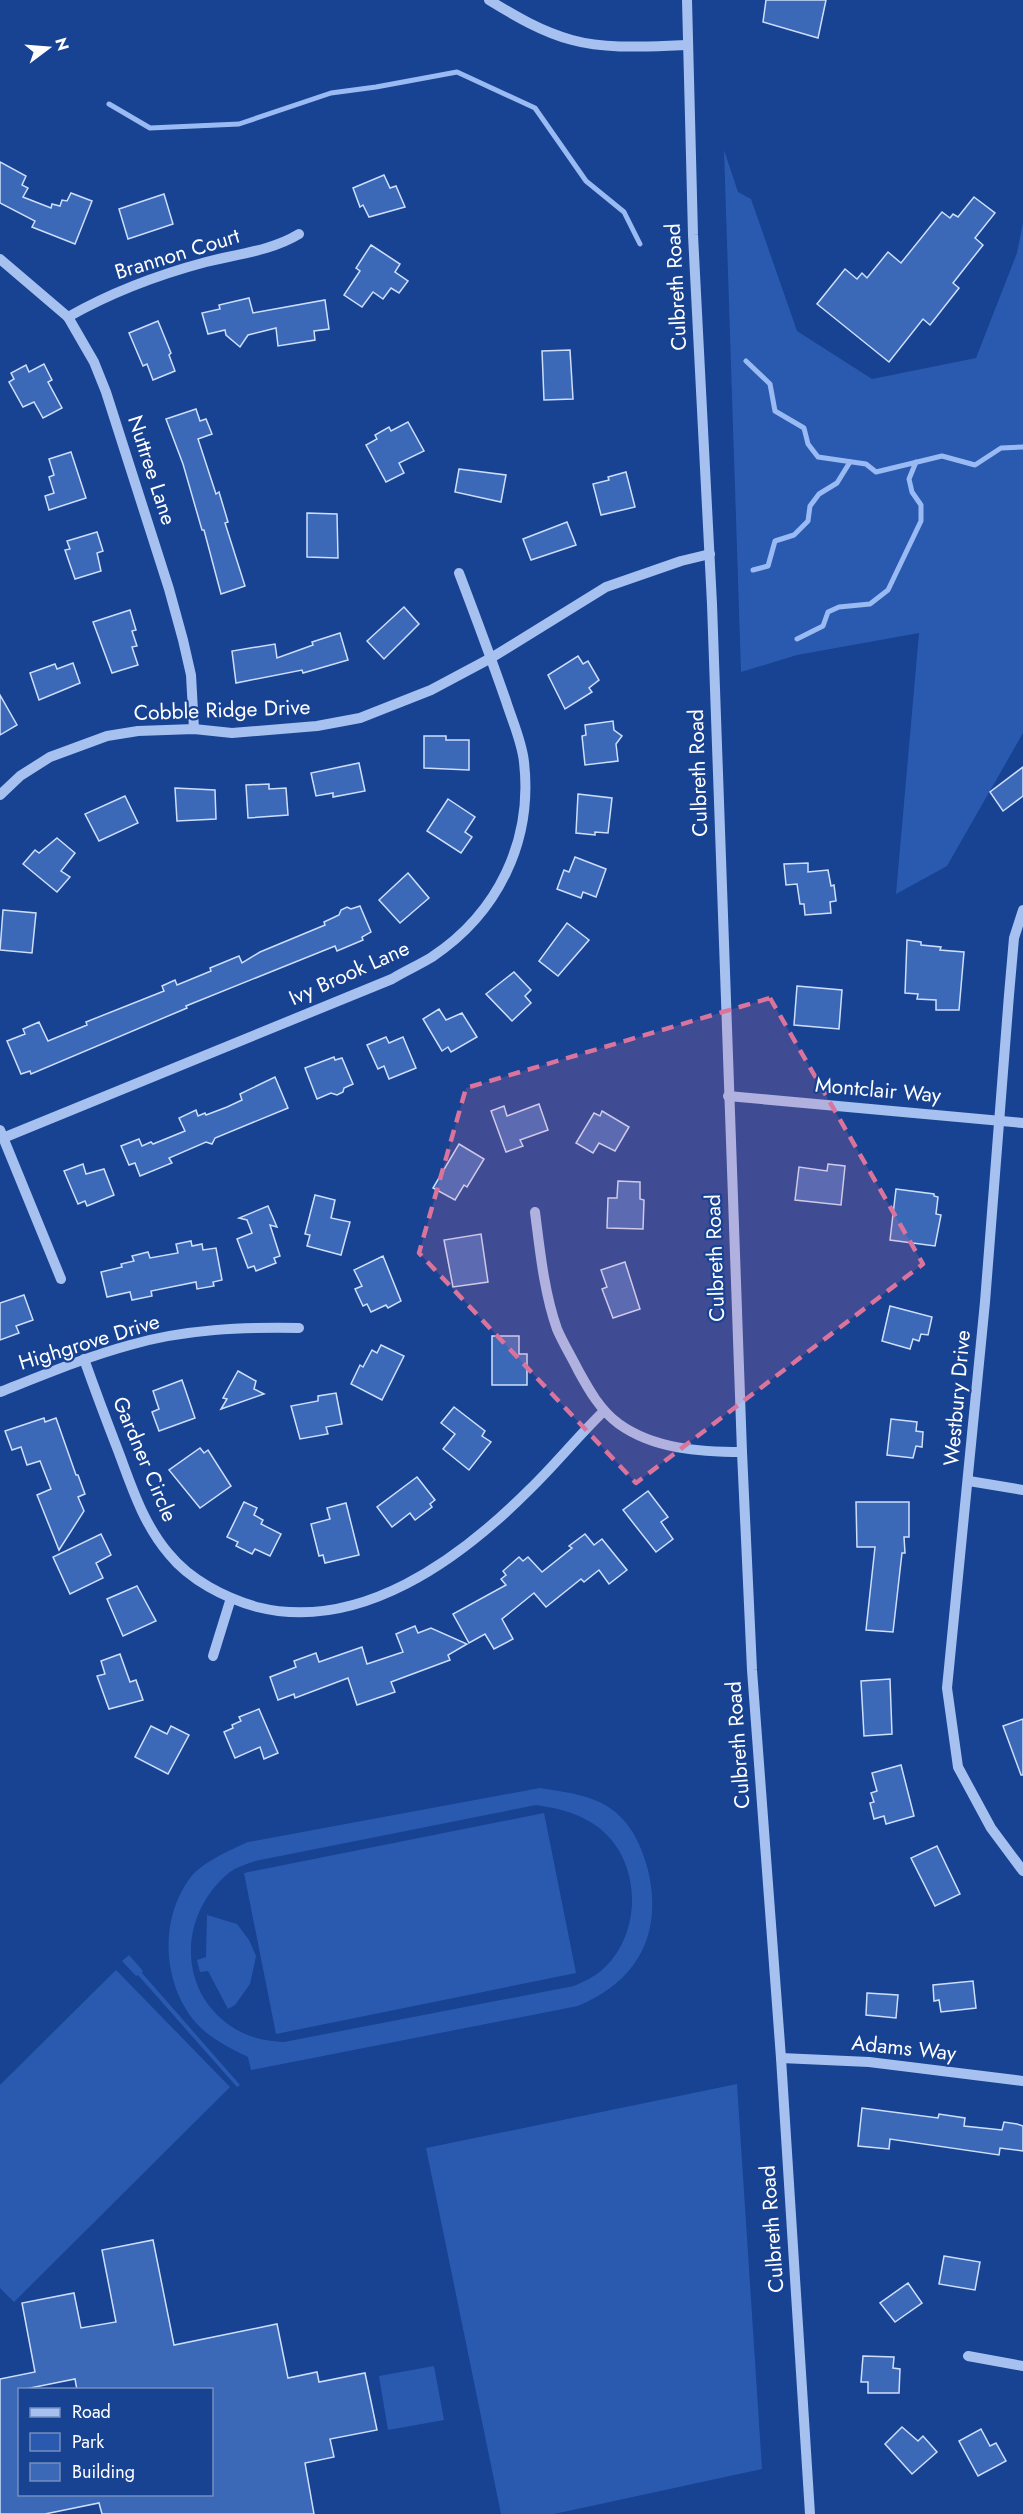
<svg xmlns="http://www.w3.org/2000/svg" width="1023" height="2514" font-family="Jost,sans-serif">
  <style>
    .green { fill: #2a5ab0; fill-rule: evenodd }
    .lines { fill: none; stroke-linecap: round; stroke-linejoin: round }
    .stream { stroke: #99baf2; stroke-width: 5 }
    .building { fill: #3c68b8; stroke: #cddefb; stroke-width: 1.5; fill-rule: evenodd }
    .minor { stroke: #a6c1f0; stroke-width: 10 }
    .marked { fill: #da749d; fill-opacity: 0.2; stroke: #da749d; stroke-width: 4.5; stroke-dasharray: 12 8; stroke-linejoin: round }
    .labels { text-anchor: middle; stroke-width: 4.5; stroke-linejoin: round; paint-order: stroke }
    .street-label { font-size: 21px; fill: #fff; stroke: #184292 }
  </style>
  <rect width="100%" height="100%" fill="#184292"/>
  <g class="green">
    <polygon points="724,150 738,192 751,199 797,331 872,379 976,358 1017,253 1023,223 1023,733 947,866 896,894 919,633 797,655 741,672"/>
    <path d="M540,1788C564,1792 595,1795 614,1811C633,1826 642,1848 648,1870C663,1934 638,1981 578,2006L251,2070L248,2057C230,2048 211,2039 197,2024C163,1986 158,1921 190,1878C201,1863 230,1850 248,1842ZM536,1805C556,1808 575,1812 592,1823C642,1854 645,1932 602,1970C594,1977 583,1982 574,1986L284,2042C270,2041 256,2039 243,2033C177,2001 175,1916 230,1872C237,1867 247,1864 255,1861Z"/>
    <polygon points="544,1813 576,1973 276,2034 244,1873"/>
    <polygon points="207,1915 237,1924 249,1940 256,1956 250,1984 235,2005 228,2009 208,1971 200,1972 197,1960 206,1957"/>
    <polygon points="129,1955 143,1971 142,1973 240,2085 237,2087 138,1975 136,1976 122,1961"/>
    <polygon points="116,1970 230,2087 14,2302 0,2288 0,2085"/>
    <polygon points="737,2084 762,2469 554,2514 501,2514 426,2148"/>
    <polygon points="434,2366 444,2420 388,2430 379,2376"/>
  </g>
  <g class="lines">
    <g class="stream">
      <polyline points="109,104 150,128 239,124 331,93 376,87 457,72 535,108 586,181 624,212 640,244"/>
      <polyline points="746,361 770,384 775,411 804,428 808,444 818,457 866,464 876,472 942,456 975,465 1001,448 1023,447"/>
      <polyline points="753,570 768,566 775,541 794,535 808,521 810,506 819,494 837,483 850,462"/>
      <polyline points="797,639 823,626 828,612 839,607 870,604 888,590 921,521 921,505 912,492 909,479 916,462"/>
    </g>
  </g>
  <g class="building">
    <polygon points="766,0 826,0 818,38 763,22"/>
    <polygon points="0,162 26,176 22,185 28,188 23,197 51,208 52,204 60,206 62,200 67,201 71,193 92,201 75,244 32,227 35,221 0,203"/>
    <polygon points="384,175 390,188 396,186 405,207 369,217 363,205 360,207 353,188"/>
    <polygon points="164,194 173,224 128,239 119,209"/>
    <polygon points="974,197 995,213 975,238 983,245 953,283 959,288 930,325 923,319 889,362 817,304 845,269 857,279 862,273 867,278 888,252 901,263 942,212 950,218 953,214 958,217"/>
    <polygon points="371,245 400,264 395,272 408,281 399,293 391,288 383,299 373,292 362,307 344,295 360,271 356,268"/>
    <polygon points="249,298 253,313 325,300 329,329 314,331 315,340 278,346 276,328 248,335 240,347 226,335 225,330 208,334 202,313 220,309 219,305"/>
    <polygon points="158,321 171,353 169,355 175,371 153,380 147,364 143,366 129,333"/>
    <polygon points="570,350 573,399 544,400 542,351"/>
    <polygon points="44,364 52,380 48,382 62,408 43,418 34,402 23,407 9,382 14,379 11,373 26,365 29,372"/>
    <polygon points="196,409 200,421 206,419 212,434 198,439 216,494 219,492 228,522 225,523 245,586 221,594 204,530 202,530 183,464 166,419"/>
    <polygon points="408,422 424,451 399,463 404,473 386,482 366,445 377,439 375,435 389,427 391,431"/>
    <polygon points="71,452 86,498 49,510 45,496 54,493 49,477 54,475 49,459"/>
    <polygon points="459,469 506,475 501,502 455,492"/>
    <polygon points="626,472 635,507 601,515 593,484 609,480 608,477"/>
    <polygon points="307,513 337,514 338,558 307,557"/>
    <polygon points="567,522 576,545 531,560 523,539"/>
    <polygon points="97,532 103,551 97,553 101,571 75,579 65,550 70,549 67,541"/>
    <polygon points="404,607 419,624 384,659 367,641"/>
    <polygon points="130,610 136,630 132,631 137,646 132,647 138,665 112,673 93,622"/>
    <polygon points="340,633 348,660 303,673 302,670 236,683 232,651 275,644 277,658 313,645 312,642"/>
    <polygon points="578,656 583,664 588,661 599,680 589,688 592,692 565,709 548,675"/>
    <polygon points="73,663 80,683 39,700 30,673 55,664 57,669"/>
    <polygon points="0,695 17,725 0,735"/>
    <polygon points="613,721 614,730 622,736 616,744 618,761 585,765 582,736 586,735 585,725"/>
    <polygon points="424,736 446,736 446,740 469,740 469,770 424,768"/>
    <polygon points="359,763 365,791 333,797 333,793 316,796 311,773"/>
    <polygon points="1023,767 1023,796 1003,811 990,792"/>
    <polygon points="269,784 269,789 286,788 288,815 248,818 246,785"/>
    <polygon points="175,788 215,790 216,819 177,821"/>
    <polygon points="578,794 612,798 608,833 595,832 595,835 576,833"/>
    <polygon points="125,796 138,823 99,841 85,814"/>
    <polygon points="448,799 475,817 465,832 472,837 461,853 427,831"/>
    <polygon points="57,838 75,853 61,871 70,877 57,892 23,864 35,850 39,853"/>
    <polygon points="575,857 606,869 596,897 583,892 581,898 557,889 564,870 569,872"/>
    <polygon points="808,863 808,872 828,870 831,886 834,885 836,901 830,902 831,913 805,915 804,904 800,904 797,884 786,885 784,864"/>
    <polygon points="408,873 429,898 400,923 379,900"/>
    <polygon points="360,906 371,932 362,937 363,940 337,951 335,946 186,1006 187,1008 31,1074 30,1071 21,1074 7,1041 25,1034 23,1029 39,1022 48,1041 87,1025 86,1022 164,991 162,986 175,980 177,985 211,971 210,968 239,956 242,963 260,952 325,925 324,922 339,915 341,910 347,907 351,909"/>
    <polygon points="3,910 36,913 32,953 0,950"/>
    <polygon points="567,923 589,940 558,976 539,961"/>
    <polygon points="907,940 921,942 921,945 941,947 940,950 964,952 959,1010 936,1010 936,1000 917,999 918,994 905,993"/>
    <polygon points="514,972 531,990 525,996 531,1003 512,1021 486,994"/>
    <polygon points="797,986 842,990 839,1029 794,1025"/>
    <polygon points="439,1009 446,1020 462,1013 477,1037 451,1052 448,1047 442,1051 423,1019"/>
    <polygon points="386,1037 389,1043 403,1037 416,1068 389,1079 384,1066 378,1069 367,1045"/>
    <polygon points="334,1057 335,1060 342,1058 353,1084 344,1088 343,1092 337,1095 331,1093 317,1099 305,1068"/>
    <polygon points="275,1077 288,1108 215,1138 212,1144 206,1142 169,1158 172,1163 140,1176 135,1163 129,1165 121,1146 139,1139 142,1146 151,1142 153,1144 185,1131 179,1118 196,1110 198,1116 205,1113 206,1115 227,1107 242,1100 240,1094"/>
    <polygon points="539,1104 548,1130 520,1140 523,1146 506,1152 491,1111 504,1106 507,1116"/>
    <polygon points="602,1111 629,1127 615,1151 599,1143 593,1153 576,1143 594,1113 600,1116"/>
    <polygon points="459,1144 484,1159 467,1187 464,1185 455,1200 433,1188"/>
    <polygon points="83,1164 86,1174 104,1169 114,1195 87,1206 85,1201 78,1204 64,1171"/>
    <polygon points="828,1164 845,1166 841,1205 795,1200 799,1167 827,1171"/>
    <polygon points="618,1181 640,1182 640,1199 644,1200 643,1229 607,1228 608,1198 617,1198"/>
    <polygon points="896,1189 934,1194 934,1196 938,1197 936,1214 941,1215 935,1246 890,1240"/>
    <polygon points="315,1195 335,1200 331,1218 350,1222 341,1255 307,1246 310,1235 305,1234"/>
    <polygon points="268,1206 277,1227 270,1225 280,1256 274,1258 276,1263 256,1271 254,1266 248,1268 237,1239 252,1233 247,1220 239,1218"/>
    <polygon points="481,1234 488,1282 453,1287 444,1240"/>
    <polygon points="191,1241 192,1246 202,1244 203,1250 216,1248 222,1280 213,1282 214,1286 197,1289 196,1282 151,1291 152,1296 132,1300 130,1292 107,1297 101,1272 122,1267 121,1264 134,1261 132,1256 148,1252 150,1258 178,1253 176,1244"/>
    <polygon points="383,1256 401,1301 388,1308 386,1305 371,1312 367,1304 363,1306 355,1289 362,1286 354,1270"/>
    <polygon points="625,1262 640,1309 613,1318 602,1289 607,1287 601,1270"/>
    <polygon points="24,1295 33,1320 16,1326 19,1333 0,1340 0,1303"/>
    <polygon points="890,1306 932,1317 928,1335 921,1334 919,1341 913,1339 910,1349 882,1341"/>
    <polygon points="492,1336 519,1336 519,1354 527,1354 527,1385 492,1385"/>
    <polygon points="381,1345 404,1356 382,1400 351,1384 360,1365 363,1367 372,1350 377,1353"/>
    <polygon points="238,1371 256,1381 254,1389 264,1394 221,1409 227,1399 223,1398"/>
    <polygon points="182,1380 195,1418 159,1431 152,1412 159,1409 153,1391"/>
    <polygon points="336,1393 342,1424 326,1427 328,1434 300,1439 291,1406 318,1401 318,1396"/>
    <polygon points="454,1407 485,1431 482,1436 491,1442 469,1470 443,1449 455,1434 441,1423"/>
    <polygon points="44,1418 45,1422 56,1418 76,1475 78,1475 85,1494 78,1497 84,1511 59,1550 37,1495 51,1489 40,1461 27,1465 21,1447 12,1450 5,1431"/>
    <polygon points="891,1419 917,1422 916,1431 923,1432 922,1447 916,1446 913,1458 887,1455"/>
    <polygon points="200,1448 204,1453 208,1450 231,1486 200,1508 169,1470"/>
    <polygon points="417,1477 435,1500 430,1504 432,1507 415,1520 410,1513 392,1527 377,1507"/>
    <polygon points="648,1491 668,1517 661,1522 673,1539 656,1552 623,1510"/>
    <polygon points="244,1502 257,1508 254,1515 263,1520 261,1524 281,1534 270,1556 255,1549 252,1554 236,1546 238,1542 227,1537"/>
    <polygon points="856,1502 909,1502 909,1537 904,1537 905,1553 902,1553 893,1632 866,1630 875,1547 857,1547"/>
    <polygon points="346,1503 359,1555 325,1563 323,1555 319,1556 311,1524 330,1519 327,1508"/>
    <polygon points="101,1534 111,1555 96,1563 103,1578 70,1594 53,1557"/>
    <polygon points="585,1534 594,1545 602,1539 627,1570 609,1584 599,1570 584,1582 581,1579 546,1607 534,1593 502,1619 513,1639 494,1649 485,1634 469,1643 453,1614 506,1585 501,1579 506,1575 503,1571 519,1557 523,1561 528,1557 542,1572 572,1548 569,1546"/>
    <polygon points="137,1586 156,1621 123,1636 107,1599"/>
    <polygon points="415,1626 418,1633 431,1628 467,1644 448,1655 450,1660 391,1682 395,1692 357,1705 348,1678 295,1698 294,1694 278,1700 270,1677 296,1667 294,1661 316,1653 319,1662 362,1647 367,1664 403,1652 396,1634"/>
    <polygon points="120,1654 130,1682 136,1680 143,1700 109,1709 97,1676 105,1674 101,1661"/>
    <polygon points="890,1679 892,1734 864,1736 861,1681"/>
    <polygon points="259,1709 278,1753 264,1759 260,1747 235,1758 224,1732 233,1728 232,1725 241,1721 239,1717"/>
    <polygon points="1023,1719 1023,1775 1021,1775 1003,1726"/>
    <polygon points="151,1726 167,1734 171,1726 189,1735 168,1774 135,1757"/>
    <polygon points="901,1765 914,1816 886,1824 884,1816 874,1819 870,1803 874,1802 871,1793 877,1791 872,1773"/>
    <polygon points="937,1846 960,1894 935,1906 911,1858"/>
    <polygon points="973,1981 976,2008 941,2012 939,2000 934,2001 933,1985"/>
    <polygon points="867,1993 898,1995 896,2018 866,2015"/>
    <polygon points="862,2108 938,2118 939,2114 965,2118 964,2126 1002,2130 1004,2122 1017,2124 1023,2126 1023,2151 1000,2148 999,2155 890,2139 889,2149 858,2146"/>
    <path d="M153,2240L174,2345L277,2324L288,2378L317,2372L319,2382L365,2373L377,2430L330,2439L334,2457L305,2463L314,2514H102L99,2503L45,2514H0V2379L35,2372L22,2303L74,2293L81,2328L116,2322L102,2250ZM75,2379L77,2390H212V2494H20V2390Z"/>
    <polygon points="944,2256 980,2262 975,2290 939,2284"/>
    <polygon points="908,2283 922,2303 895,2322 880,2303"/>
    <polygon points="863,2356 894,2357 893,2368 900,2369 899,2393 868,2393 868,2382 861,2382"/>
    <polygon points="902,2427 918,2441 923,2436 937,2452 912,2474 885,2444"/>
    <polygon points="981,2429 990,2446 996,2443 1006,2461 978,2476 959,2441"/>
  </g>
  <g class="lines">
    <g class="minor">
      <path d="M489,0C515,16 542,32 572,40C608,50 651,46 688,45"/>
      <polyline points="687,0 693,235 712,604 742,1452 752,1670 781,2058 810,2514"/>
      <polyline points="0,259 68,317 94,362 106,392 169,589 183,640 191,675 194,729"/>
      <path d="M68,317C112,292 157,275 206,262C237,254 271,251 299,234"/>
      <polyline points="0,795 20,776 50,757 107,736 138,731 194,729 232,733 317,726 360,718 431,690 491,658 606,587 681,561 710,554"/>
      <polyline points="1023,910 1014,938 1009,995 985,1302 947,1688 958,1767 991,1828 1023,1871"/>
      <polyline points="728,1096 1023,1123"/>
      <polyline points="0,1130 61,1279"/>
      <path d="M3,1138L392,979C405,971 419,965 432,957C498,913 533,841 524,762C522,742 512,720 506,701C491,658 475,615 459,573"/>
      <path d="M535,1212C540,1251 544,1292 557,1329C563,1343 571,1356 578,1370C589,1390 600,1410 619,1424C654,1449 700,1452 742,1452"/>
      <path d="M84,1359C95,1390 107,1422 119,1453C132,1488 144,1525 169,1554C190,1580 225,1598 257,1607C360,1633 460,1559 529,1490C555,1465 578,1436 604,1411"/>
      <path d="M0,1392C43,1375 86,1357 130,1345C185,1329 243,1327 299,1328"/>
      <polyline points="969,1481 1023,1490"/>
      <polyline points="213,1656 231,1598"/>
      <polyline points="781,2058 869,2062 1023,2081"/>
      <polyline points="968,2356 1023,2366"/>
    </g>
  </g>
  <path class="marked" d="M770,998L923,1264L636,1483L419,1253L466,1088Z"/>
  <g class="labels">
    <g class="street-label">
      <text transform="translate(177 254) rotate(-17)" y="7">Brannon Court</text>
      <text transform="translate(676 287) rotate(-93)" y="7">Culbreth Road</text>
      <text transform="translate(152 470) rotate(72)" y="7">Nuttree Lane</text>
      <text transform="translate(222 710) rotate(-2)" y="7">Cobble Ridge Drive</text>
      <text transform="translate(698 773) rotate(-92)" y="7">Culbreth Road</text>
      <text transform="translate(349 973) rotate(-24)" y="7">Ivy Brook Lane</text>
      <text transform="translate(878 1090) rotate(5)" y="7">Montclair Way</text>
      <text transform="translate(715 1258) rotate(-92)" y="7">Culbreth Road</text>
      <text transform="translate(89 1342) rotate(-17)" y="7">Highgrove Drive</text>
      <text transform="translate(957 1398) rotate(-85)" y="7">Westbury Drive</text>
      <text transform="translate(145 1459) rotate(67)" y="7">Gardner Circle</text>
      <text transform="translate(738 1745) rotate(-94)" y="7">Culbreth Road</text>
      <text transform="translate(904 2048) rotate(6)" y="7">Adams Way</text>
      <text transform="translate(772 2229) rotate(-94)" y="7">Culbreth Road</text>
    </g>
  </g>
  <rect x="18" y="2388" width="195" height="108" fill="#184292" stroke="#748ebe" stroke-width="1.5"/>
  <rect x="30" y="2408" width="30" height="9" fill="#a6c1f0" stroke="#748ebe" stroke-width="1.5"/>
  <text x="72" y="2418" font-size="18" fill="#ffffff">Road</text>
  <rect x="30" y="2433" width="30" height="18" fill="#2a5ab0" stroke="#748ebe" stroke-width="1.5"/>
  <text x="72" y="2448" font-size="18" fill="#ffffff">Park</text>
  <rect x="30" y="2463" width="30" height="18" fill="#3c68b8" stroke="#748ebe" stroke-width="1.5"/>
  <text x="72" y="2478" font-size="18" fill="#ffffff">Building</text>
  <g transform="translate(48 48) rotate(74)" stroke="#184292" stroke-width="4.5" paint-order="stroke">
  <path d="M0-4.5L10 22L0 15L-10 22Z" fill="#ffffff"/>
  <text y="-9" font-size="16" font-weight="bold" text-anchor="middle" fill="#ffffff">N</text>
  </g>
</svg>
